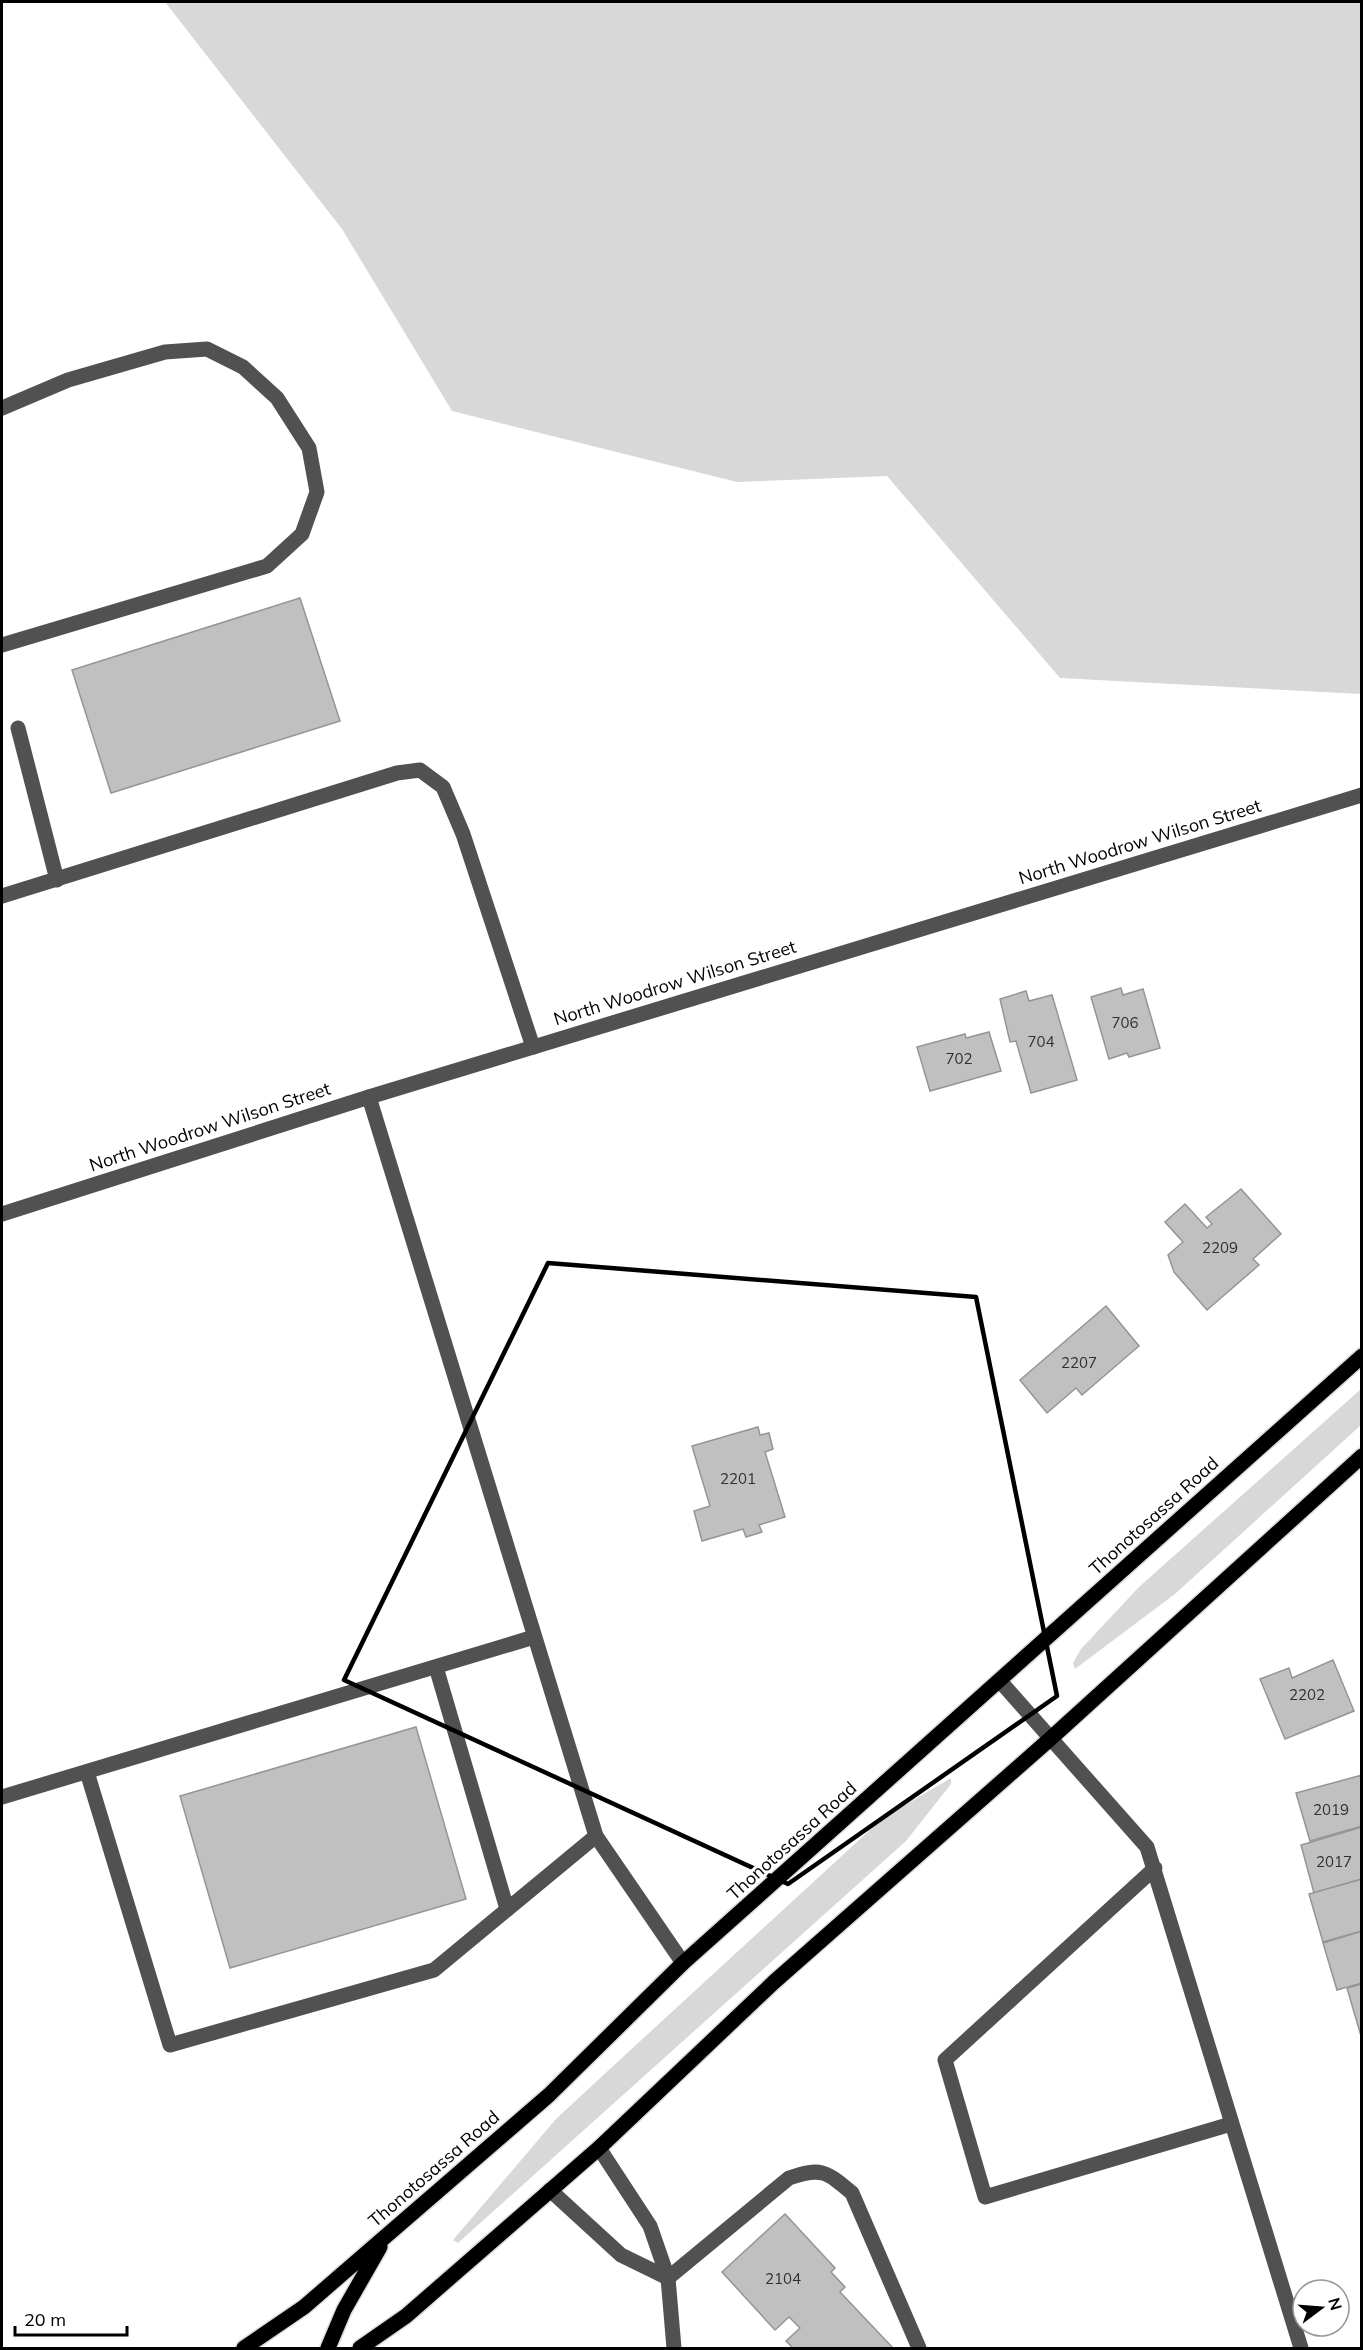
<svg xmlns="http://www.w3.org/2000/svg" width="1363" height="2350" font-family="Mulish,sans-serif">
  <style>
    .green { fill: #d8d8d8 }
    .building { fill: #c0c0c0; stroke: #959595; stroke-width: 1.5 }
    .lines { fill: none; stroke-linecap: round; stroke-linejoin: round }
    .major-casing { stroke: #dbdbdb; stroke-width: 18 }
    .minor { stroke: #515151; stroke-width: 15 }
    .major { stroke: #000; stroke-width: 15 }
    .marked { fill: none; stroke: #000; stroke-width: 4.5; stroke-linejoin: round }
    .labels { text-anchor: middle; stroke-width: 6; stroke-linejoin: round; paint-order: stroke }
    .number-label { font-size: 15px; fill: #303030 }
    .street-label { font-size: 18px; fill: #000; stroke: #fff }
  </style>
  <rect width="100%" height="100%" fill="#fff"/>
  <g class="green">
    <polygon points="165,2 1361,2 1361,694 1060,678 887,476 737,482 452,411 342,229"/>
    <polygon points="1361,1389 1361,1425 1175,1594 1075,1669 1073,1663 1081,1649 1139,1587"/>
    <polygon points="951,1778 951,1784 906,1841 458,2243 453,2240 556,2119 612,2067 883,1818"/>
  </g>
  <g class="building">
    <polygon points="300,598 340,721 111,793 72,670"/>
    <polygon points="1121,988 1123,995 1143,989 1160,1048 1129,1057 1127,1053 1109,1059 1091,997"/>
    <polygon points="1026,991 1029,1001 1052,995 1077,1080 1031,1093 1016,1041 1010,1042 1000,999"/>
    <polygon points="989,1032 1001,1071 930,1091 917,1047 965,1034 966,1038"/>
    <polygon points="1241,1189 1281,1234 1253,1259 1259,1265 1207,1310 1174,1272 1168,1255 1183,1242 1165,1222 1185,1204 1207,1228 1212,1224 1206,1217"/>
    <polygon points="1106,1306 1139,1346 1082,1395 1076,1388 1047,1413 1020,1380"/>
    <polygon points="758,1427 760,1435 769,1433 773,1449 765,1452 785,1517 759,1525 762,1532 746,1537 743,1529 702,1541 694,1511 710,1506 692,1446"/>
    <polygon points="1333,1660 1354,1711 1285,1739 1260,1679 1289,1668 1292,1678"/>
    <polygon points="416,1727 466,1899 230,1968 180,1796"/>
    <polygon points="1362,1775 1362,1826 1310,1841 1296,1793"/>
    <polygon points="1362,1827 1362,1879 1314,1893 1301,1845"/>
    <polygon points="1362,1879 1362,1931 1323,1942 1309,1894"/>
    <polygon points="1362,1931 1362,1983 1337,1990 1323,1943"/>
    <polygon points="1362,1984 1362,2036 1361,2036 1347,1988"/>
    <polygon points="785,2214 835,2268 831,2272 845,2287 840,2292 893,2348 793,2348 786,2341 800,2328 789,2317 775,2330 722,2272"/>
  </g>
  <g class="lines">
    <defs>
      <g id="major">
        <polyline points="244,2348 304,2307 549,2095 683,1963 1362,1356"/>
        <polyline points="328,2348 344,2310 380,2247"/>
        <polyline points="360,2348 406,2316 599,2148 774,1982 1050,1739 1362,1456"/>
      </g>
    </defs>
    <use href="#major" class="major-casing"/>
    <g class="minor">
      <polyline points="2,408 68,380 165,352 207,349 243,367 277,398 309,448 317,492 302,534 267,566 2,645"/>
      <polyline points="18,728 57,880"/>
      <polyline points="2,896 397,773 420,770 443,787 463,834 533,1047"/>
      <polyline points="369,1097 596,1836 683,1963"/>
      <polyline points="2,1214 369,1097 1362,795"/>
      <polyline points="436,1667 507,1909"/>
      <polyline points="1000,1681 1147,1847 1301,2348"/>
      <polyline points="87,1772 170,2045 434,1970 596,1836"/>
      <polyline points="2,1797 534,1637"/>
      <polyline points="1155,1868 945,2060 985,2197 1231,2124"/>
      <polyline points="550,2190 621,2255 668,2278 650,2226 599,2148"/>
      <path d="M674,2348L668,2278L789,2178C821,2167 826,2171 852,2193L919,2348"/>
    </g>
    <use href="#major" class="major"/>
  </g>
  <path class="marked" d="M548,1263L976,1297L1057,1696L788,1884L344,1680Z"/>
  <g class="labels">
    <g class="number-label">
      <text x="1125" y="1028">706</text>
      <text x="1041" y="1047">704</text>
      <text x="959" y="1064">702</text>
      <text x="1220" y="1253">2209</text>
      <text x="1079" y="1368">2207</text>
      <text x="738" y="1484">2201</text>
      <text x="1307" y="1700">2202</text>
      <text x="1331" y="1815">2019</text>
      <text x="1334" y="1867">2017</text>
      <text x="783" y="2284">2104</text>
    </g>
    <g class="street-label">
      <text transform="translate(1140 842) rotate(-17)" y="6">North Woodrow Wilson Street</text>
      <text transform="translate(675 983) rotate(-17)" y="6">North Woodrow Wilson Street</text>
      <text transform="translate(210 1127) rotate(-18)" y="6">North Woodrow Wilson Street</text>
      <text transform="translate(1154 1516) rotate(-42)" y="6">Thonotosassa Road</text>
      <text transform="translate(792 1841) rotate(-42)" y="6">Thonotosassa Road</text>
      <text transform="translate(434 2169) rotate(-41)" y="6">Thonotosassa Road</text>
    </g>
  </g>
  <rect width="1363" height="2350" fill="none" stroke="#000000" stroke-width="6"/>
  <g transform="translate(1321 2308) rotate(74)"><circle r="28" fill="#ffffff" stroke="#999999" stroke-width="1.5"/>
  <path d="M0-4.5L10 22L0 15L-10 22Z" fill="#000000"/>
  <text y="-9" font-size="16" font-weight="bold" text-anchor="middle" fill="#000000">N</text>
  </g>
  <path d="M15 2326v9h112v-9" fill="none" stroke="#000000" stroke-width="3"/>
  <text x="24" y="2326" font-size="18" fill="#000000" stroke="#ffffff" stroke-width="4.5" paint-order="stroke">20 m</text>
</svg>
